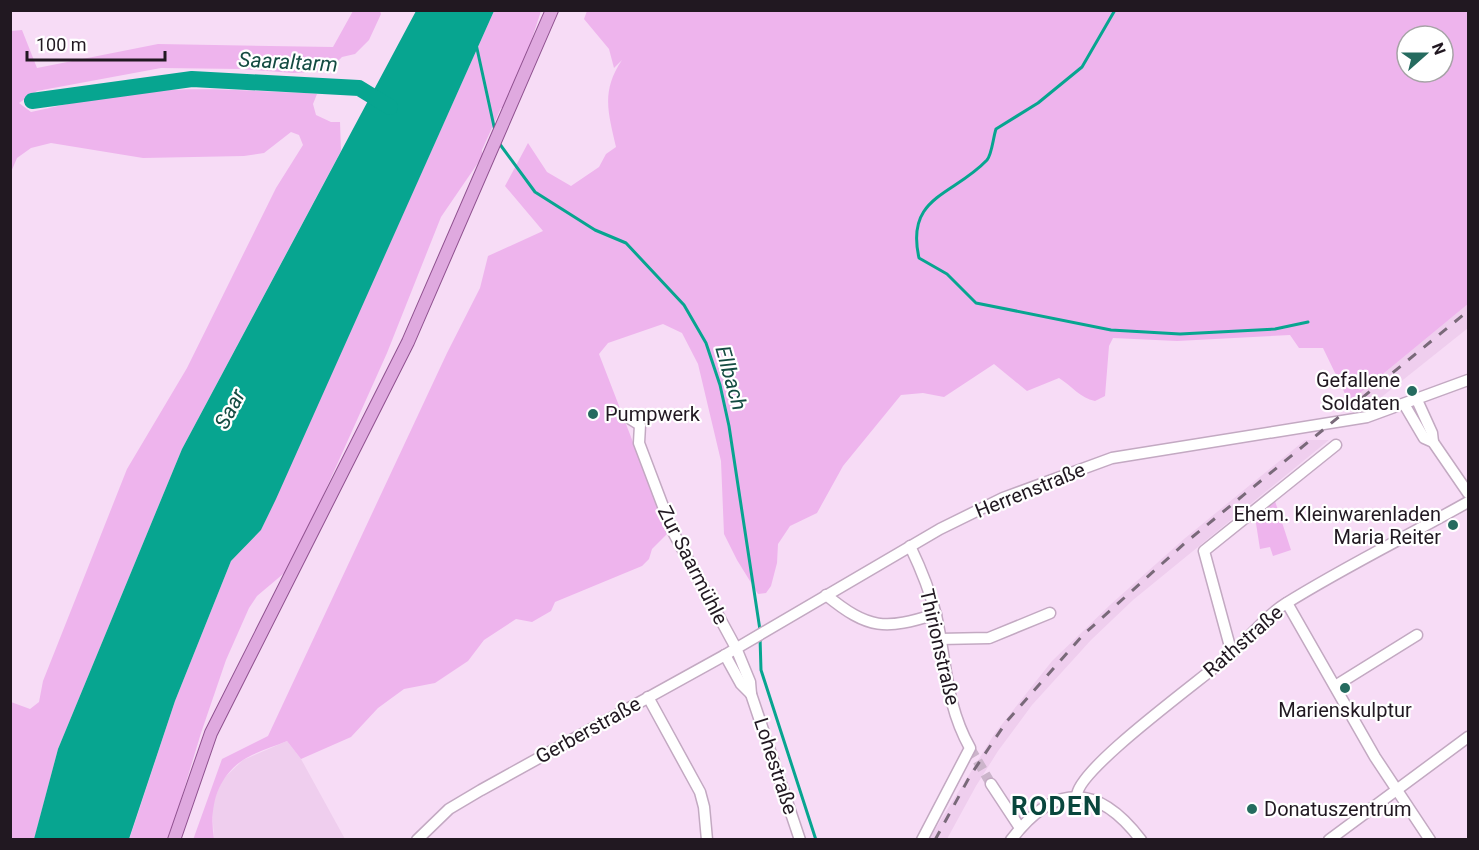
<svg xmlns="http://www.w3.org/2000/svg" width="1479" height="850" font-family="Roboto,sans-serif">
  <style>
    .built { fill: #efceee }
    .green { fill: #eeb4ed; fill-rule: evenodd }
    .water { fill: #07a590 }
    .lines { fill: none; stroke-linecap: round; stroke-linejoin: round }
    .stream { stroke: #07a590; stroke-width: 3 }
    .river { stroke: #07a590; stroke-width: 16 }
    .minor-tunnel { stroke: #ccb5cb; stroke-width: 10; stroke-dasharray: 10 5; stroke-linecap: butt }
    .minor-casing { stroke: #c3a9c2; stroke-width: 13 }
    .major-casing { stroke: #8f518f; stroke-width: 14 }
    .minor { stroke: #fff; stroke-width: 10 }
    .major { stroke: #dfa9df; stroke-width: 12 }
    .rail { stroke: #796979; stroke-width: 3; stroke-dasharray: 10 10; stroke-linecap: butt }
    .poi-dot { fill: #256b5f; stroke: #fff; stroke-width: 2 }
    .labels { text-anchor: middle; stroke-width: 4.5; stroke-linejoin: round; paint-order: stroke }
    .poi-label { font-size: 20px; fill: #211821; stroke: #fff; text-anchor: end }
    .street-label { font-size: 20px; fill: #211821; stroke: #fff }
    .water-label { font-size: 21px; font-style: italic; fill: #144b42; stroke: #fff }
    .district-label { font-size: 26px; font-weight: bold; letter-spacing: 1.5px; fill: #09463d; stroke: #fff }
  </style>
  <rect width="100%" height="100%" fill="#f7dcf6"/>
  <g class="built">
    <polygon points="1468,304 1468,328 1379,399 1350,404 1349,402"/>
    <polygon points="1305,440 1329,440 1133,600 1091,640 1032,705 998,751 976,786 947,839 929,839 995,733 1052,661 1110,605 1184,539"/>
    <polygon points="287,741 301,759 345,839 214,839 212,806 222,780 243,760"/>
  </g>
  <g class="green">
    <path d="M353,11H380L381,14L369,40L355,54L342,57L328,71L293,73L241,69L161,68L37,91L19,103L31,112C71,103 112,94 153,91C204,87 255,91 305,93L317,94L313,104L316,115L331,122H340L341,151L182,449L58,749L34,840L11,839V702L30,709L39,702L43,681L127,469L187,368L276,188L303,145L299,135L291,132L264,153L244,156L143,158L51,143L31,148L17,158L11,172V31L22,30L37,68L158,44L333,47Z"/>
    <polygon points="494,11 541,11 525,60 505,108 501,108 482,150 482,157 441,217 387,353 322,498 304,548 289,569 257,596 249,608 226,660 201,733 169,839 129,840 175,701 231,561 261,530"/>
    <path d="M587,11H1468V304L1349,402L1323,348H1299L1290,335L1177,341L1113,338L1109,346L1105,396L1095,401C1080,398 1072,386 1059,378L1027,391L994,364L944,397L923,393L901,395L843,466L817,513L790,526L778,544L777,563L771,586L766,593L758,594L737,560L724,534L721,461L698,364L682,333L663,324L608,343L599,354L668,533L652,549L649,559L642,566L555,602L551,611L532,622L516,619L484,640L468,661L435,683L404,689L378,708L351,737L301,759L287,741C273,747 255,752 243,760C216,778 209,809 214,839L193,840L222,759L268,736L447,353L480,288L488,256L543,231L505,186L528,143L547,172L571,186L599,167L606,154L616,147C608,112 601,91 622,60L614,68L609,49L584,19ZM1407,36H1443V72H1407Z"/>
    <polygon points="1275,501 1291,550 1273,556 1270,547 1260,549 1255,517"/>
  </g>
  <polygon class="water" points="416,11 494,11 276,499 261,530 231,561 175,701 129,839 34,839 58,749 182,449"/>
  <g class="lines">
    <g class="stream">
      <path d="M1115,10L1082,67L1038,103L996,129C993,138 992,154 987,160C953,196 905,196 919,258L947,274L976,303L1111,330L1180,334L1275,329L1308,322"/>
      <polyline points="476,44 495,131"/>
      <polyline points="499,143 535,192 595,230 626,243 684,305 706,343 720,385 729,426 760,630"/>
      <polyline points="760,637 761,670 816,840"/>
    </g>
    <polyline class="river" points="32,101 192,79 359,88 390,107"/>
    <polyline class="minor-tunnel" points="970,748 991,784"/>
    <defs>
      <g id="minor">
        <polyline points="1417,400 1432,433 1433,442"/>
        <polyline points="1404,404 1424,438 1433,442 1468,493"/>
        <polyline points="629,418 640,425 639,443 672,530 736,648 750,682 751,694 800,840"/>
        <path d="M910,546C921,569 930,591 936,615C947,663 945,703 970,748L922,840"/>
        <path d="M826,595C869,630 885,630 936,614"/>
        <polyline points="1287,603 1375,757 1430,840"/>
        <polyline points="939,639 989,638 1050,613"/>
        <polyline points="1232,654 1204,551 1336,445"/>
        <polyline points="725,655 741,684 751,694"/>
        <polyline points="1335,686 1417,635"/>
        <polyline points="648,697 700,792 704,807 707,840"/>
        <polyline points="991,784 1020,828"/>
        <path d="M1077,796C1076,769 1207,676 1232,653C1251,637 1264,617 1285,604C1344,567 1408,536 1468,502"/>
        <polyline points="417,840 449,809 481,790 725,655 940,529 1003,498 1112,458 1367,417 1468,380"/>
        <path d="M1011,840C1054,783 1098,783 1141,840"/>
        <polyline points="1329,840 1468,737"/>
      </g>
      <polyline id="major" points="174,840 211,733 408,342 552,10"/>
    </defs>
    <use href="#minor" class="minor-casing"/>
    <use href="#major" class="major-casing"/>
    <use href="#minor" class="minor"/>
    <use href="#major" class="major"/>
    <polyline class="rail" points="935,840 970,776 1007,721 1083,635 1185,543 1468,311"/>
  </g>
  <g class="poi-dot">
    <circle cx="1412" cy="391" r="6"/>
    <circle cx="593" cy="414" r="6"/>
    <circle cx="1453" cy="525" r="6"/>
    <circle cx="1345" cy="688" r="6"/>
    <circle cx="1252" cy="809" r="6"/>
  </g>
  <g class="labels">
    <g class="poi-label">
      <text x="1400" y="387">Gefallene<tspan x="1400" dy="23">Soldaten</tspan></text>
      <text x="605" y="421" text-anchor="start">Pumpwerk</text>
      <text x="1441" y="521">Ehem. Kleinwarenladen<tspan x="1441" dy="23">Maria Reiter</tspan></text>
      <text x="1345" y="717" text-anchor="middle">Marienskulptur</text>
      <text x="1264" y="816" text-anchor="start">Donatuszentrum</text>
    </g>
    <g class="street-label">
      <text transform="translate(1030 490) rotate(-22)" y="7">Herrenstraße</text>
      <text transform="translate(693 565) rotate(63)" y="7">Zur Saarmühle</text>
      <text transform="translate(1243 641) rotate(-41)" y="7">Rathstraße</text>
      <text transform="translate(940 647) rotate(77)" y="7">Thirionstraße</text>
      <text transform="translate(588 730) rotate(-29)" y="7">Gerberstraße</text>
      <text transform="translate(776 766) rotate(72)" y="7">Lohestraße</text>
    </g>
    <g class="water-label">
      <text transform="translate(288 62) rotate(3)" y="7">Saaraltarm</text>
      <text transform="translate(731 378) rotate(74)" y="7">Ellbach</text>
      <text transform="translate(230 409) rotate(-62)" y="7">Saar</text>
    </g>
    <g class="district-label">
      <text x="1057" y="815">RODEN</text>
    </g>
  </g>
  <rect width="1479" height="850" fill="none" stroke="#211821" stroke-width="24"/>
  <g transform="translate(1425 54) rotate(69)"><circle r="28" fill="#ffffff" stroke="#a6a3a6" stroke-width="1.5"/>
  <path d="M0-4.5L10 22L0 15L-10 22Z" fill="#256b5f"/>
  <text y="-9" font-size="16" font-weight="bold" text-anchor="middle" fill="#211821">N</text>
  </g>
  <path d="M27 51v9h138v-9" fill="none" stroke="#211821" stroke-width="3"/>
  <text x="36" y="51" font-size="18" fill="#211821" stroke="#ffffff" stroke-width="4.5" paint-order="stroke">100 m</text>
</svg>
